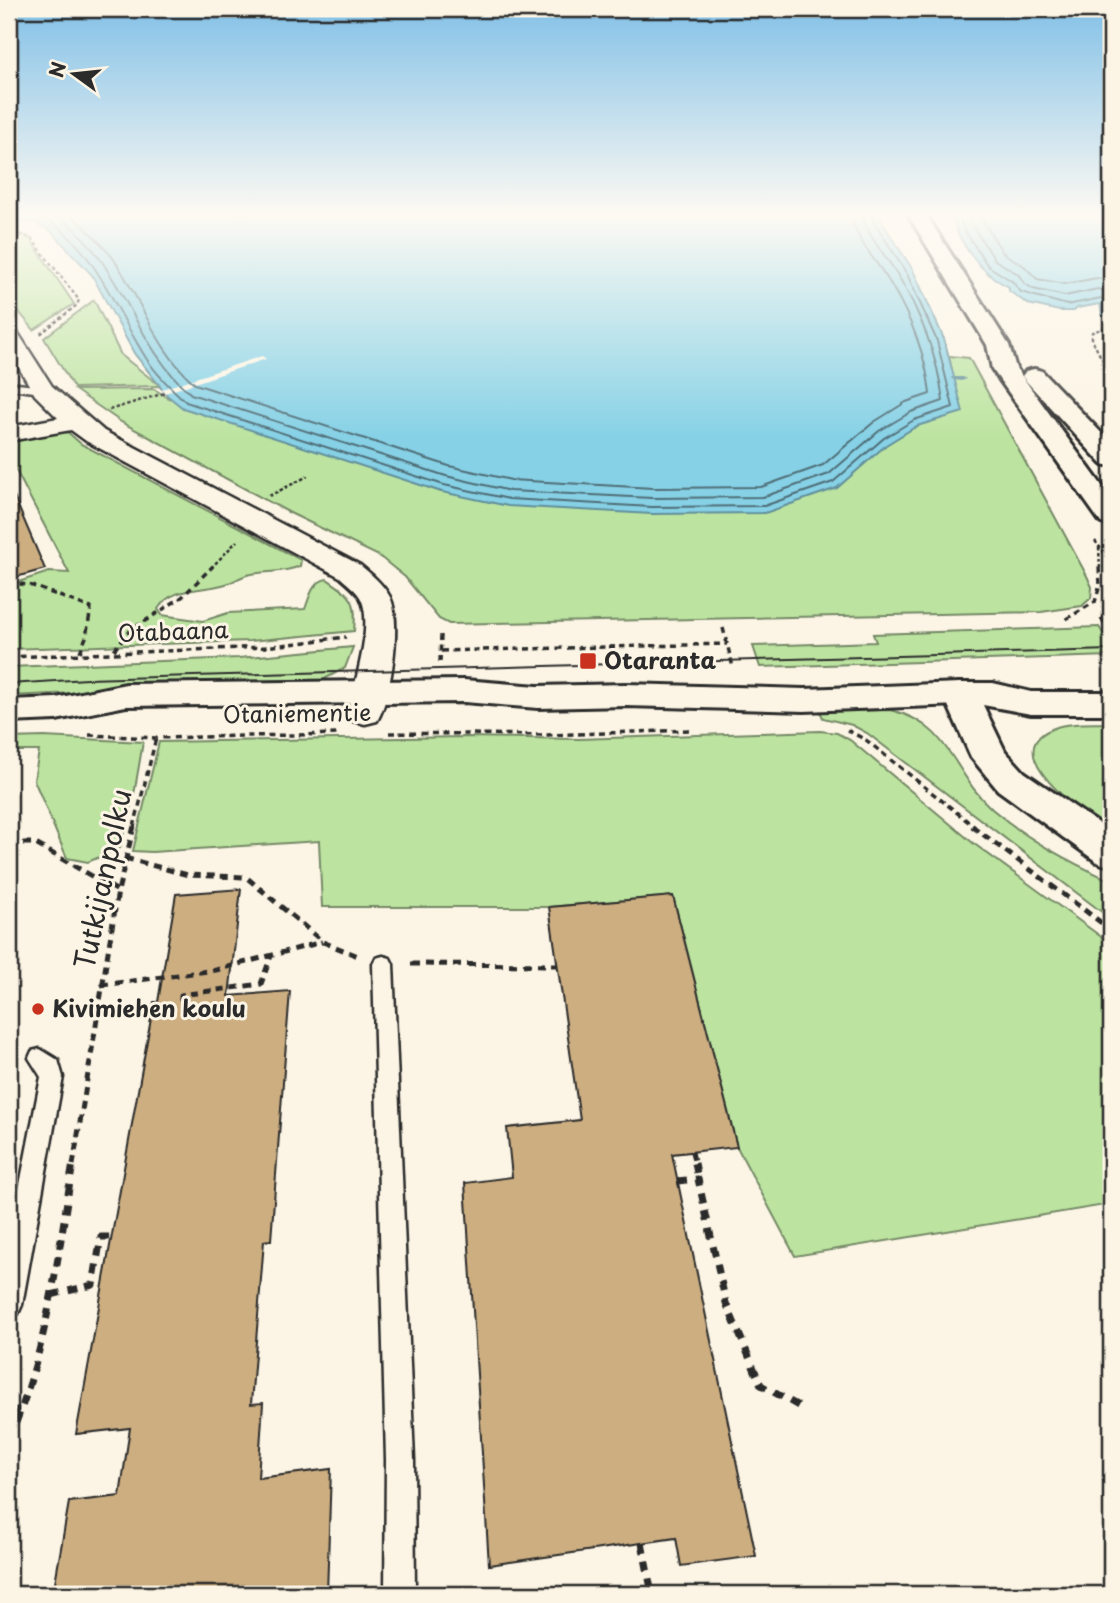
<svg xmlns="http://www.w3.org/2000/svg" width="1120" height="1603" font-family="'Playpen Sans',sans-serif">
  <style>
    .green { fill: #bce4a0; stroke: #748866; stroke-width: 2 }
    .water { fill: #86d1e6; stroke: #628f9b; stroke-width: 2 }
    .pier { fill: #fcf5e5 }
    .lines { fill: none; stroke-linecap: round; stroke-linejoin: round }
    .shore { stroke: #4f6d76; stroke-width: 2 }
    .stream { fill: #628f9b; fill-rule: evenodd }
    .building { fill: #ccae81; stroke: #2b2b2b; stroke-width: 2 }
    .service-casing { stroke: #2b2b2b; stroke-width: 5 }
    .minor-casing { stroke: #2b2b2b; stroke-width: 5 }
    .tertiary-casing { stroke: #2b2b2b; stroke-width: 6 }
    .secondary-casing { stroke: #2b2b2b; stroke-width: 6 }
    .path-far3 { stroke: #2b2b2b; stroke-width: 2.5; stroke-dasharray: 3.5 2.5; stroke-linecap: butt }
    .path-far2 { stroke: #2b2b2b; stroke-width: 3.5; stroke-dasharray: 6 4.5; stroke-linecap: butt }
    .path-far1 { stroke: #2b2b2b; stroke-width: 5; stroke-dasharray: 8 6; stroke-linecap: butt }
    .path { stroke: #2b2b2b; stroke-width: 7; stroke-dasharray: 10 8; stroke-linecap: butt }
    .service { fill: #fcf5e5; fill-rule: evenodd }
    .minor { fill: #fcf5e5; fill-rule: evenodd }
    .tertiary { fill: #fcf5e5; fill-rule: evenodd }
    .secondary { fill: #fcf5e5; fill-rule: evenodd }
    .tram { stroke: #2b2b2b; stroke-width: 2 }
    .poi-dot { fill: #c8321e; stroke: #fcf5e5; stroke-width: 2.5 }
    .labels { text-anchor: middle; stroke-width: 6; stroke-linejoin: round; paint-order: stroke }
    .street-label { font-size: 23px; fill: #2b2b2b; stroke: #fcf5e5 }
    .poi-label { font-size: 23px; font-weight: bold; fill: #2b2b2b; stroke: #fcf5e5; text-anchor: start }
    .near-street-label { font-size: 28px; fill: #2b2b2b; stroke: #fcf5e5 }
  </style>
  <rect width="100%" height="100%" fill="#fcf5e5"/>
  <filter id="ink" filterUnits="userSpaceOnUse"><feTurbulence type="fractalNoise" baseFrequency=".0143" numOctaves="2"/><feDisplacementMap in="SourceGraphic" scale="14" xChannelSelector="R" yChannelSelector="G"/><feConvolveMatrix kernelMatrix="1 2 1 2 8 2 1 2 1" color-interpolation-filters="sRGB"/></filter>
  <g filter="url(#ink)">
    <g class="green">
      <polygon points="101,220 162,389 159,386 74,388 44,338 94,300 121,355 159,385 134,353 122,326"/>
      <polygon points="9,230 29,237 74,304 34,330 9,300"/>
      <polygon points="944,339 952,370 949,356 969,358 1087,576 1092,587 1091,598 1082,606 1041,612 449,624 439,619 405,577 379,556 290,513 121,422 75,390 154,389 170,399 168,396 441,492"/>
      <path d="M63,428L81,444L301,560L300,566C282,574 265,570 247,575C238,578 231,583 222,585C200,591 171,587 158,609L162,615L203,621L228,613L305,609C310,596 312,582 327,579C353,597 357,599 354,631L250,641L9,649V585L49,572L69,573L9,457V438Z"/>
      <polygon points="1099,627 1111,645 1111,656 760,667 753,646 876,642 873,634"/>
      <polygon points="353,647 345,668 319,682 9,696 9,667 239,658"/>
      <path d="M890,710C951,724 952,773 992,809C1028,840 1068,861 1111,881V919L867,733L852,725L823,718L820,711Z"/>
      <path d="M1111,723V833C1088,817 989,750 1057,727C1074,722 1094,724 1111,723Z"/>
      <polygon points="820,731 837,733 850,740 973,843 1111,944 1111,1204 795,1256 737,1147 673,896 549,907 322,907 319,841 152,852 133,851 159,742 467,737 579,739"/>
      <polygon points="44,737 143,742 135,789 120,848 88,862 67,858 34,780 39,751 9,751 9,738"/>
    </g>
    <g class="water">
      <polygon points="9,213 876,213 913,270 944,339 963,412 917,426 886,445 837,488 765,513 652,514 508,506 442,492 183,408 168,396 134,353 92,275 50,230 38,225 39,222 9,222"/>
      <path d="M951,213H1111V316L1102,315L1100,304L1077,308L1074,311H1060L1028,304L1009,291V287C981,274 958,243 951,213Z"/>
    </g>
    <polygon class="pier" points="262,356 266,359 165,393 162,389"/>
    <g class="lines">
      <g class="shore">
        <path d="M53,213C121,255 132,344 191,394L446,476L510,491L652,498L763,497L829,474L879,431L911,412L943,401C938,358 920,311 897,274C885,254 867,237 862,213"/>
        <path d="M70,213C85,229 103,243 115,261C143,303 156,350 195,384L449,466L511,480L653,488L761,487L823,465L874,422L906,402L930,394C926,355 910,316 890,283C876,259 855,241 851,213"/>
        <polyline points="958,213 963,228 988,266 1012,281 1021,292 1067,305 1101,298 1111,309"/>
        <polyline points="967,213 971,224 995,260 1018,274 1024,283 1033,289 1065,296 1098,289 1111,293"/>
        <polyline points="978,213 1003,253 1024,266 1037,279 1065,284 1097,278 1111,281"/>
        <path d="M9,215C19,214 32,211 41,216C95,245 115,310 146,358C157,375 171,388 186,402L444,485L509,499L652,507L764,506L833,482L884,438L914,420L953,407L937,341L907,274L872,219L871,213"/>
      </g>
      <path class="stream" d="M952,377H963L966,379C963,382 954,381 951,378Z"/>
    </g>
    <g class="building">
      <polygon points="9,485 45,569 9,579"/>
      <polygon points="241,889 229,996 290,991 271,1240 264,1241 251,1404 263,1403 258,1478 331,1469 327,1594 53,1594 69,1502 120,1496 130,1428 76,1434 154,1002 158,1002 176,894"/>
      <polygon points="673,896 737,1147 672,1154 756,1556 681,1566 676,1538 489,1565 465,1183 512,1177 507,1128 580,1120 549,907"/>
    </g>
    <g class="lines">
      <defs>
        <g id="service">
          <polygon points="9,383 43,387 48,390 43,393 9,389"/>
          <polygon points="383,956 390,958 393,964 414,1460 415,1594 385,1594 386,1460 373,964 376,958"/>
          <polygon points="40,1049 58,1060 63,1077 22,1305 18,1314 9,1318 9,1241 41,1077 29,1058 32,1051"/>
        </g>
        <path id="minor" d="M9,328L16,330L52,386L104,431L360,565C371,574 383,584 390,597C402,621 391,699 377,721L365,724L353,721L348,713C354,684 375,623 360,597C355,589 346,583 340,577L86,441L71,430L9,441V427L58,418L35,395L9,351Z"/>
        <polygon id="tertiary" points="464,680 538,686 626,684 804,689 960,683 972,686 977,694 972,702 960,705 804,711 626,706 538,708 464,702 126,706 56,720 9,722 9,700 56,698 126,684"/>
        <g id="secondary">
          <polygon points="907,213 925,213 1009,345 1016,368 1111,498 1111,526 1101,523 992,369 987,345"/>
          <polygon points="1034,369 1042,371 1111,443 1111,466 1102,464 1026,381 1022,376 1026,371"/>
          <polygon points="960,683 993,683 1031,692 1111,692 1111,714 1031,714 983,705 1005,751 1024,772 1111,832 1111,867 1097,862 998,790 971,757 943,694 948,686"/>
        </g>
      </defs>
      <use href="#service" class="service-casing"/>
      <use href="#minor" class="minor-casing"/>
      <use href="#tertiary" class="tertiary-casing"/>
      <use href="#secondary" class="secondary-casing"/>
      <g class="path-far3">
        <polyline points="9,230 32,239 79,300 77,305 39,335"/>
        <polyline points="1111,326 1092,332 1092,340 1111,376"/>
        <polyline points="109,410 165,393"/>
        <polyline points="269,496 308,476"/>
        <polyline points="1095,541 1111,561"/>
        <polyline points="1099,547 1100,568"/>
        <polyline points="211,568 237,541"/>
      </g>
      <g class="path-far2">
        <polyline points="9,582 33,586 91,608 86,637 80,652"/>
        <polyline points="1101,618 1111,633"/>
        <polyline points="1066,619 1095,602 1100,585 1099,566"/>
        <polyline points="723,628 733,667"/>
        <polyline points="114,650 131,630 182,597 213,566"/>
        <polyline points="441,651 727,644"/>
        <polyline points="9,657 266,647 346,637"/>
        <polyline points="440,662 441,635"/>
        <polyline points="847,730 866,740 975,827"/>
        <polyline points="389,733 547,735 692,730"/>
        <polyline points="89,735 156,738 339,734"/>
        <polyline points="134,827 156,738"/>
      </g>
      <g class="path-far1">
        <polyline points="972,826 1111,930"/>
        <polyline points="9,843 34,843 118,891"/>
        <polyline points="125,858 188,875 246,877 323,942 358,956"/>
        <polyline points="411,964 558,965"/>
        <polyline points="101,985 216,970 322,942"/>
        <polyline points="181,1000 181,995 261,984 271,956"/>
        <polyline points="692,1152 695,1165"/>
        <polyline points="73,1165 118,891 134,826"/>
      </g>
      <g class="path">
        <polyline points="695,1163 698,1179"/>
        <polyline points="677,1181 698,1179 726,1303 761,1385 802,1408"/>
        <polyline points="51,1295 93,1285 101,1237 112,1237"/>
        <polyline points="9,1410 22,1410"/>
        <path d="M9,1439C47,1354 58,1255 73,1163"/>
        <polyline points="642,1543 652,1594"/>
      </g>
      <use href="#service" class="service"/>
      <use href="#minor" class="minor"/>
      <use href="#tertiary" class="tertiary"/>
      <use href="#secondary" class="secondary"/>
      <polyline class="tram" points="9,684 87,679 1111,650"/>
    </g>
  </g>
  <linearGradient id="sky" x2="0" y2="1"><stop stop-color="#81c0e7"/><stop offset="0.49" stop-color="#fefaf3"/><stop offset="1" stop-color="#fefaf3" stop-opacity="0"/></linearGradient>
  <rect width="1120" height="438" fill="url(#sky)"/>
  <g class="poi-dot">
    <rect x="579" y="652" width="18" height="18" rx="3.5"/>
    <circle cx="38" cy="1009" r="7"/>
  </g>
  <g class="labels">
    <g class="street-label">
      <text transform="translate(173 632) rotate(-2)" y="8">Otabaana</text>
      <text transform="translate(297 714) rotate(-1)" y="8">Otaniementie</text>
    </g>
    <g class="poi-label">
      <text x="604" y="669">Otaranta</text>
      <text x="52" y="1017">Kivimiehen koulu</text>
    </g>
    <g class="near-street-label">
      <text transform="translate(103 879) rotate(-78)" y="10">Tutkijanpolku</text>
    </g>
  </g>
  <rect width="1120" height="1603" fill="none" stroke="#fcf5e5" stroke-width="35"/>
  <rect x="18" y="18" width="1085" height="1568" fill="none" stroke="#2b2b2b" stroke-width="2.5" filter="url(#ink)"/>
  <g transform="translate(74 74) rotate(285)" stroke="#fcf5e5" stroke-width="5" paint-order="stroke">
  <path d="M0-5L12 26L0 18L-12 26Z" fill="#2b2b2b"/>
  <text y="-10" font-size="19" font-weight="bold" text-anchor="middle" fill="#2b2b2b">N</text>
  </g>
</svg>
